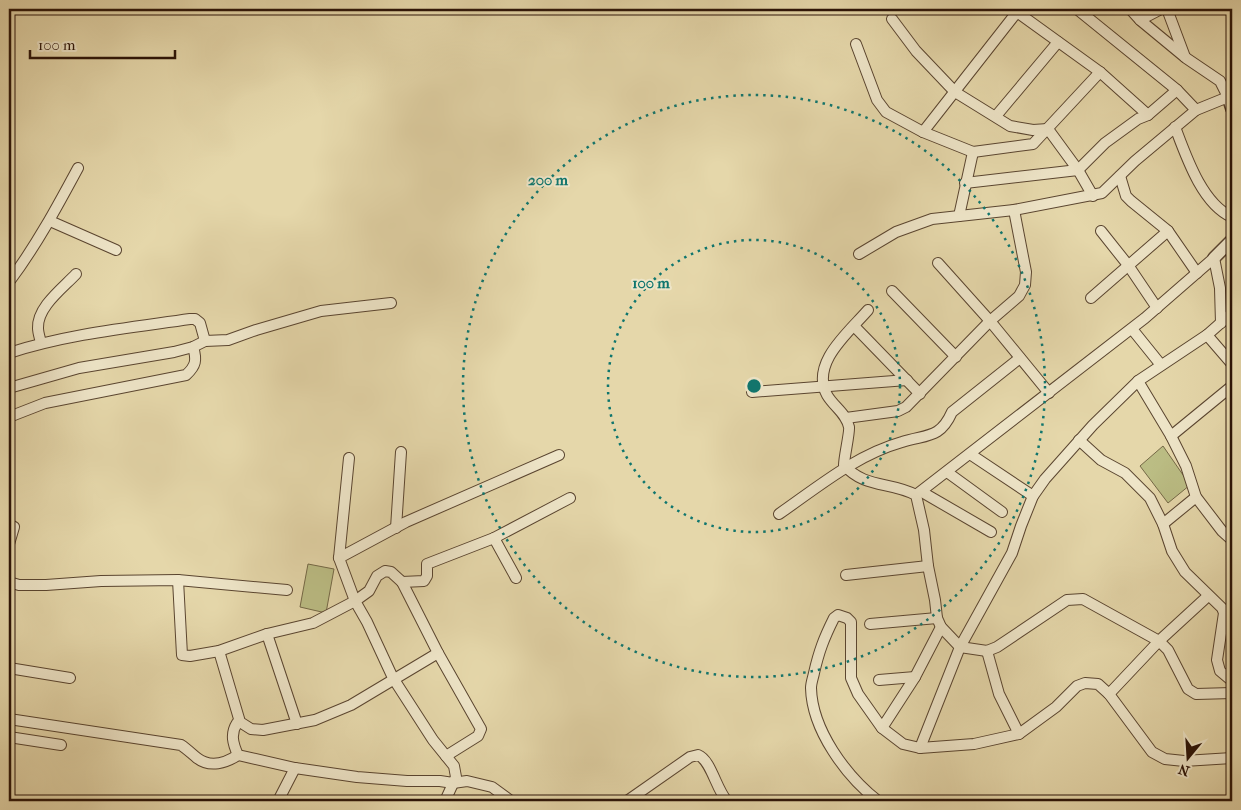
<svg xmlns="http://www.w3.org/2000/svg" width="1241" height="810" font-family="'IM FELL French Canon',serif">
  <style>
    .green { fill: #bbbd84; stroke: #746846 }
    .lines { fill: none; stroke-linecap: round; stroke-linejoin: round }
    .minor-casing { stroke: #5a4530; stroke-width: 12 }
    .tertiary-casing { stroke: #5a4530; stroke-width: 14 }
    .minor { stroke: #eee5c8; stroke-width: 10 }
    .tertiary { stroke: #eee5c8; stroke-width: 11 }
    .ring { fill: none; stroke: #0f766e; stroke-width: 2.5; stroke-dasharray: 2.5 5 }
    .centre { fill: #0f766e; stroke: #eee5c8; stroke-width: 2.5 }
    .ring-label { font-size: 15px; text-anchor: middle; font-weight: bold; fill: #0f766e; stroke: #eee5c8; stroke-width: 4; stroke-linejoin: round; paint-order: stroke }
  </style>
  <rect width="100%" height="100%" fill="#e5d7aa"/>
  <filter id="stains"><feTurbulence type="fractalNoise" baseFrequency=".004" numOctaves="4"/><feColorMatrix values="0 0 0 0 .2 0 0 0 0 .09 0 0 0 0 .02 0 0 0 .5 -.17"/></filter>
  <radialGradient id="worn" r=".72"><stop offset=".6" stop-color="#630" stop-opacity="0"/><stop offset="1" stop-color="#630" stop-opacity=".3"/></radialGradient>
  <g class="green">
    <polygon points="1163,446 1190,485 1168,503 1140,466"/>
    <polygon points="308,564 334,569 326,613 300,607"/>
  </g>
  <g class="lines">
    <defs>
      <g id="minor">
        <polyline points="1018,9 1017,12 1100,72 1148,115"/>
        <polyline points="1077,9 1177,90 1196,110"/>
        <polyline points="1167,9 1185,57"/>
        <polyline points="892,19 916,51 955,92 1010,126 1033,130 1048,129 1078,170 1093,196"/>
        <polyline points="1140,20 1161,9"/>
        <polyline points="856,44 877,100 886,112 923,132 973,152 959,216"/>
        <polyline points="996,116 1058,42"/>
        <path d="M1175,127C1186,156 1202,204 1232,217"/>
        <polyline points="923,132 1017,12"/>
        <polyline points="973,152 1033,144 1100,72"/>
        <polyline points="1120,176 1126,196 1131,201 1168,231 1197,273"/>
        <polyline points="965,183 1078,170 1105,143 1138,119 1148,115 1177,90"/>
        <polyline points="50,221 116,250"/>
        <polyline points="1101,231 1128,265 1157,308"/>
        <polyline points="859,254 896,232 932,219 1014,210 1102,193 1135,161 1196,110 1228,97 1220,81 1186,58 1140,20 1130,9"/>
        <polyline points="1214,258 1220,288 1221,323"/>
        <polyline points="938,263 990,321 1049,393"/>
        <path d="M9,282C36,246 57,207 78,168"/>
        <polyline points="892,291 956,357"/>
        <polyline points="1091,298 1168,231"/>
        <path d="M868,310C849,332 810,363 827,395C834,407 846,413 849,427C850,432 844,457 844,465C865,489 890,481 916,495L924,530L928,566L935,600L937,618L941,627L960,647L987,651L997,647L1067,600L1083,599L1159,641L1168,650L1188,689L1196,694L1232,693"/>
        <polyline points="854,326 920,394"/>
        <polyline points="1132,329 1161,365"/>
        <polyline points="1207,335 1232,364"/>
        <path d="M41,343C40,338 38,333 38,328C37,307 63,288 76,274"/>
        <path d="M9,353C68,334 128,328 190,319H195L200,323L205,341"/>
        <polyline points="1138,381 1171,436 1186,466 1196,497 1222,531 1232,540"/>
        <polyline points="9,388 79,368 174,352 193,347 205,341 228,340 256,330 321,311 391,303"/>
        <polyline points="752,392 907,380"/>
        <path d="M9,417L45,403L186,375C196,366 197,360 193,347"/>
        <polyline points="846,418 898,411 906,407 990,321 1019,296 1025,285 1026,272 1014,210"/>
        <polyline points="1171,436 1232,386"/>
        <polyline points="1079,440 1101,460 1125,473 1150,498 1163,524 1172,551 1185,572 1222,608 1224,613 1217,660 1220,671 1232,681"/>
        <polyline points="970,454 1033,496"/>
        <polyline points="947,472 1002,512"/>
        <polyline points="922,492 991,532"/>
        <polyline points="916,495 1145,318 1214,258"/>
        <path d="M779,514C818,487 856,455 902,442C927,434 940,439 952,412L1020,358"/>
        <polyline points="9,524 14,527 9,544"/>
        <polyline points="1163,524 1196,497"/>
        <polyline points="396,528 401,452"/>
        <polyline points="494,538 516,578"/>
        <polyline points="339,558 349,458"/>
        <polyline points="846,575 928,566"/>
        <polyline points="178,580 182,655 190,656 219,651 267,634 313,623 355,601 369,591 377,576 385,571 391,572 402,582 424,581 427,576 427,564 494,538 570,498"/>
        <polyline points="9,582 19,585 46,585 101,581 178,580 287,590"/>
        <polyline points="402,582 438,653 481,729 478,736 446,756"/>
        <polyline points="870,624 937,618"/>
        <polyline points="267,634 297,724"/>
        <polyline points="219,651 240,722 251,729 263,730 315,720 351,705 438,653"/>
        <polyline points="987,651 999,694 1019,734"/>
        <polyline points="9,668 70,678"/>
        <polyline points="879,680 915,677"/>
        <polyline points="1109,694 1159,641 1208,596"/>
        <path d="M9,719L181,745C187,749 192,754 197,758C210,768 226,763 238,755"/>
        <path d="M240,722L237,723C230,734 233,744 238,755L295,768L357,777L407,781H440L453,783L467,781L492,787L511,801"/>
        <polyline points="882,728 915,677 941,627"/>
        <polyline points="9,737 61,745"/>
        <polyline points="920,748 960,647 1012,553 1021,526 1033,496 1045,479 1093,425 1138,381 1207,335 1232,313"/>
        <polyline points="278,801 295,768"/>
        <polyline points="445,801 456,777 454,766 433,740 393,678 367,622 355,601 339,558 406,522 559,455"/>
        <path d="M627,801L690,757L698,755C711,760 716,789 727,801"/>
        <path d="M878,801C846,776 812,730 811,688C811,683 813,678 814,673C819,651 824,638 834,618L838,615L847,618L851,622V678L858,694L882,728L903,744L920,748L974,744L1019,734L1056,707L1077,686L1085,683L1098,684L1109,694L1152,752L1165,759L1184,761L1232,758"/>
      </g>
      <g id="tertiary">
        <polyline points="1232,92 1228,97 1232,109"/>
        <polyline points="1214,258 1232,240"/>
      </g>
    </defs>
    <use href="#minor" class="minor-casing"/>
    <use href="#tertiary" class="tertiary-casing"/>
    <use href="#minor" class="minor"/>
    <use href="#tertiary" class="tertiary"/>
  </g>
  <g class="ring">
    <circle cx="754" cy="386" r="146"/>
    <circle cx="754" cy="386" r="291"/>
  </g>
  <circle cx="754" cy="386" r="8" class="centre"/>
  <g class="ring-label">
    <text x="548" y="185">200 m</text>
    <text x="651" y="288">100 m</text>
  </g>
  <rect width="1241" height="810" fill="none" stroke="#e5d7aa" stroke-width="30"/>
  <rect x="10" y="10" width="1221" height="790" fill="none" stroke="#2c1408" stroke-width="2.5"/>
  <rect x="15" y="15" width="1211" height="780" fill="none" stroke="#2c1408"/>
  <g transform="translate(1188 758) rotate(198)" stroke="#eee5c8" stroke-width="4" paint-order="stroke">
  <path d="M0-4L9 19L0 12L-9 19Z" fill="#2c1408"/>
  <text y="-8" font-size="14" font-weight="bold" text-anchor="middle" fill="#2c1408">N</text>
  </g>
  <path d="M30 50v8h145v-8" fill="none" stroke="#2c1408" stroke-width="2.5"/>
  <text x="38" y="50" font-size="15" fill="#2c1408" stroke="#eee5c8" stroke-width="4" paint-order="stroke">100 m</text>
  <rect width="100%" height="100%" filter="url(#stains)"/>
  <rect width="100%" height="100%" fill="url(#worn)"/>
</svg>
